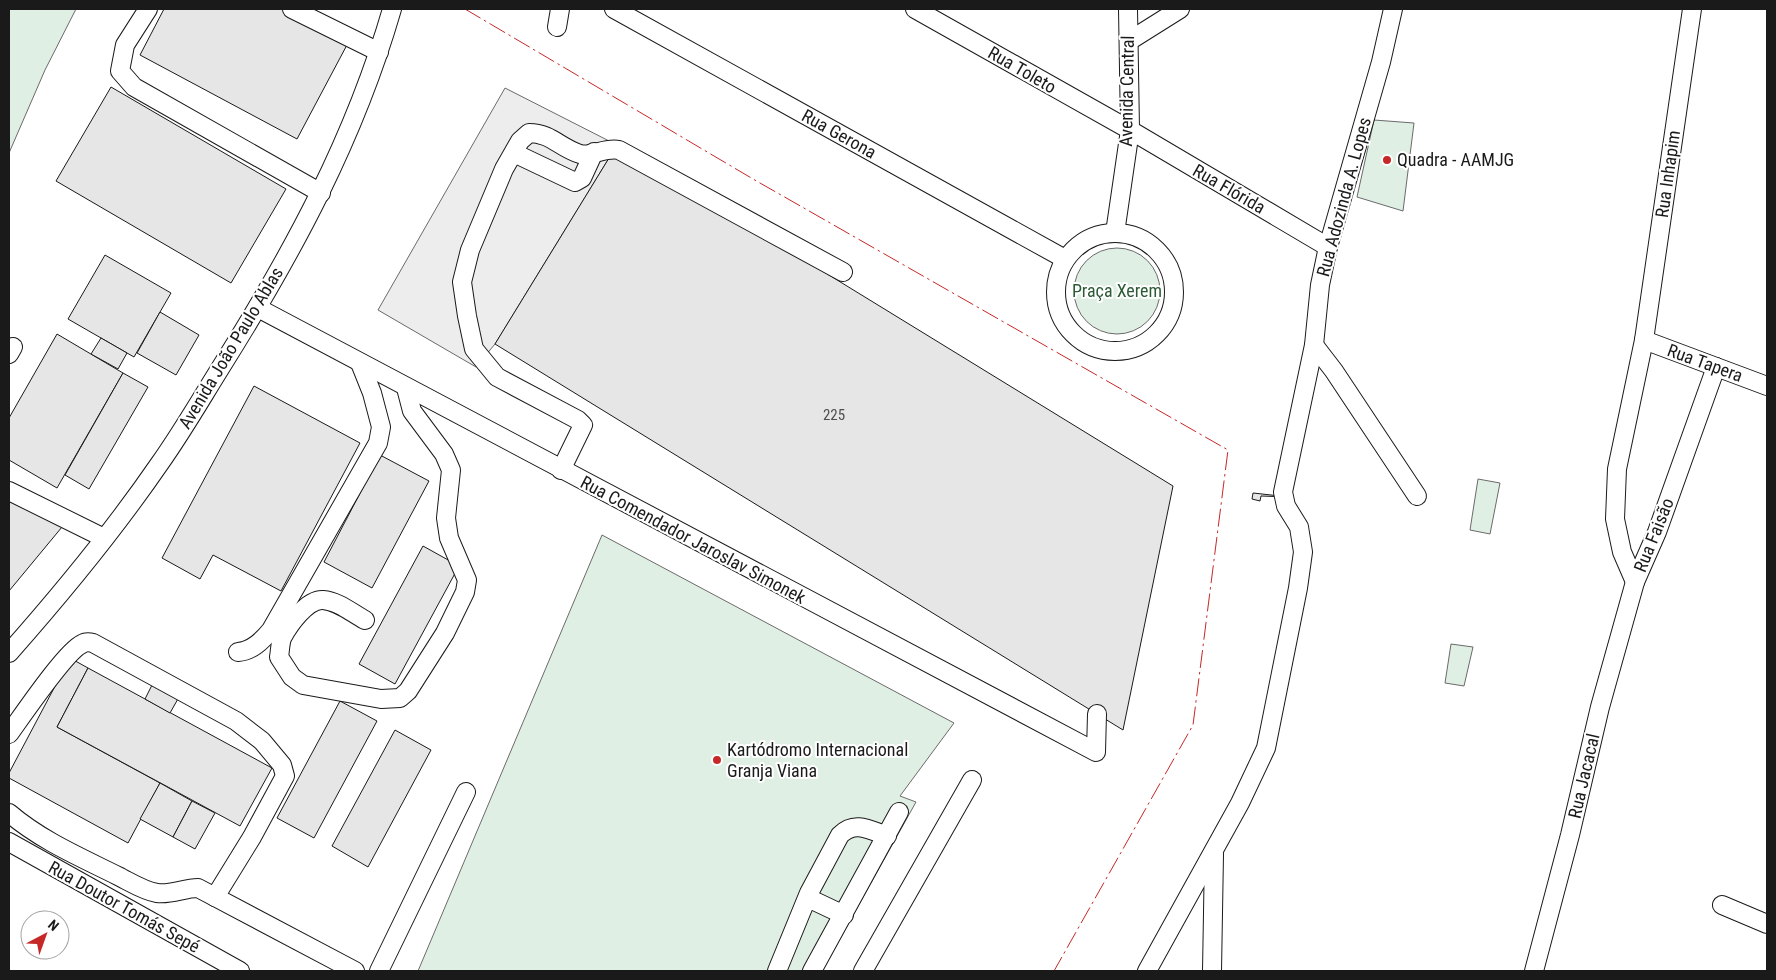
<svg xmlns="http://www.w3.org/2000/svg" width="1776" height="980" font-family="'Roboto Condensed',sans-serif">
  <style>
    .green { fill: #e0efe3; stroke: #6a6a6a }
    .parking { fill: #ededed; stroke: #6a6a6a }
    .building { fill: #e6e6e6; stroke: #1a1a1a }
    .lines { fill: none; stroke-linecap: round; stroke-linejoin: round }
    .minor-casing { stroke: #1a1a1a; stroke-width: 20 }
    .minor { stroke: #fff; stroke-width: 18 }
    .power { stroke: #c62828; stroke-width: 1; stroke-dasharray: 18 4 2.5 4; stroke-linecap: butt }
    .poi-dot { fill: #c62828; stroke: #fff; stroke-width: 2 }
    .labels { text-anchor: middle; stroke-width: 4; stroke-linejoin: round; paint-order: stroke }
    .number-label { font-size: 15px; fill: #4d4d4d }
    .street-label { font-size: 18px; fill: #1a1a1a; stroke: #fff }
    .poi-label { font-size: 18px; fill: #1a1a1a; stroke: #fff; text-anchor: start }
    .park-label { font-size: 18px; fill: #2b5a34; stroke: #fff }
  </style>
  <rect width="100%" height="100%" fill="#fff"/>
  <g class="green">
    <polygon points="9,9 76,9 45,70 9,153"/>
    <polygon points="1374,120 1414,123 1403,211 1357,197"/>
    <circle cx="1117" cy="291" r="43"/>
    <polygon points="1478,479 1500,483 1490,534 1470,530"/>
    <polygon points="602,535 954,723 900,796 916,802 822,971 418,971"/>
    <polygon points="1451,644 1473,647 1464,686 1445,683"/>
  </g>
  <polygon class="parking" points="505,88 617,145 495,344 476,367 378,310"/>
  <g class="building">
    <polygon points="164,9 283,9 348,43 297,139 140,55"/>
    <polygon points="111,87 286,189 231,283 56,181"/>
    <polygon points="617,145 1173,486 1123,730 495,344"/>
    <polygon points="105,255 171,293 134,357 68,319"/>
    <polygon points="160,312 199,335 176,375 137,353"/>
    <polygon points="57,334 123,373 57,488 9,460 9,418"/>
    <polygon points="101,338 127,353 118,369 91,354"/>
    <polygon points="123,373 148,387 89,489 65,475"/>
    <polygon points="254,386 360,443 281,591 213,555 200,579 162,558"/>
    <polygon points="380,455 429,481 372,588 324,562"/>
    <polygon points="1253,493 1289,497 1261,496 1260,501 1252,499"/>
    <polygon points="9,498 62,527 9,591"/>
    <polygon points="423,546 459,566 395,684 359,664"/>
    <polygon points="70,658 88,668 57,727 160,783 128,843 9,778 9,773"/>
    <polygon points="88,668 272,768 240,826 57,727"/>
    <polygon points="153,683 179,697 170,713 145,699"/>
    <polygon points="340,701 377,721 314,838 277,818"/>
    <polygon points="395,730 431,750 368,867 332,846"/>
    <polygon points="160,783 192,801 173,837 140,819"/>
    <polygon points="192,801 215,813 195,849 173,837"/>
  </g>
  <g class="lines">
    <defs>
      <g id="minor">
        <polyline points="148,9 125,45 120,71 134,87 321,193"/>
        <polyline points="292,9 379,52"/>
        <polyline points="614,9 1065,259"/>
        <polyline points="915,9 1130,130 1328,247"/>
        <polyline points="557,27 560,9"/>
        <polyline points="1129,41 1180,9"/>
        <polyline points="514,153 575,182 582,178 594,152"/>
        <circle cx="1115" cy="292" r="59"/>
        <polyline points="1115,233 1130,130 1128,9"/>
        <polyline points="258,308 1096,752 1097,714"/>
        <polyline points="1644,340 1767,386"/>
        <polyline points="1314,345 1334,371 1417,496"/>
        <polyline points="9,354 13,347"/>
        <path d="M561,470L583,425L578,420L497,377L474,349L467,316L462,282L470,250L504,169L520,141L529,133C551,133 560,148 580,154C592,157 605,147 619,150L843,272"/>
        <polyline points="9,491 104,538"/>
        <polyline points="1635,582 1622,552 1615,519 1617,469 1644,340 1692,9"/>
        <path d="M365,620C352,613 338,601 323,600C307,599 289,625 282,638C280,644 280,652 279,657L292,677L303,685L381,699L400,698L408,691L445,633L465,592L467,580L449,538L446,518L451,470L444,454L412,411L406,388"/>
        <path d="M238,652C252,651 262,641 271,630L378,443L381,427L372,393L360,363"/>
        <path d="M9,653C63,592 114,530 160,463C182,432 201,399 221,367C293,252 354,140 392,9"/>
        <path d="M9,734C22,716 66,651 82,644C85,642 89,642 93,643L236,721L262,741L282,765L285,776L252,837L215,897"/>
        <path d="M9,813C42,841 80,857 118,876C130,882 144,891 157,893C171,895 184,888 198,888L355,971"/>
        <polyline points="9,842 240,971"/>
        <polyline points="808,898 844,915"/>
        <polyline points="1722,905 1767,924"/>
        <polyline points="379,971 466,792"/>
        <path d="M777,971L809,893L840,835C855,820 870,830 887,836"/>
        <polyline points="812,971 899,812"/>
        <polyline points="863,971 972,780"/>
        <polyline points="1147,971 1240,803 1266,748 1298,588 1303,552 1299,527 1286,506 1283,492 1314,345 1320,285 1328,247 1381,62 1393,9"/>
        <polyline points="1212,971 1214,854"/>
        <polyline points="1534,971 1570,835 1600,707 1635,582 1657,532 1716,367"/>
      </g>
    </defs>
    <use href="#minor" class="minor-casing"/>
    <use href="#minor" class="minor"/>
    <polyline class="power" points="465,9 753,179 1228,450 1193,725 1054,971"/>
  </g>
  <g class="poi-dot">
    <circle cx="1387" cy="160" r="5"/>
    <circle cx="717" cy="760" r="5"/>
  </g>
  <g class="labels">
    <g class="number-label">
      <text x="834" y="420">225</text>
    </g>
    <g class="street-label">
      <text transform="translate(1022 70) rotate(30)" y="6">Rua Toleto</text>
      <text transform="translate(1127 91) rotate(-89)" y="6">Avenida Central</text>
      <text transform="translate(839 134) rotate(29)" y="6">Rua Gerona</text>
      <text transform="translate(1668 174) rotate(-82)" y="6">Rua Inhapim</text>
      <text transform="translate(1229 189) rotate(30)" y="6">Rua Flórida</text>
      <text transform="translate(1344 197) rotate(-75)" y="6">Rua Adozinda A. Lopes</text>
      <text transform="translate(231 348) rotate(-59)" y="6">Avenida João Paulo Ablas</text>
      <text transform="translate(1705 363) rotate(20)" y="6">Rua Tapera</text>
      <text transform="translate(1654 535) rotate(-68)" y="6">Rua Faisão</text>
      <text transform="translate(693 540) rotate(28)" y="6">Rua Comendador Jaroslav Simonek</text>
      <text transform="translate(1584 776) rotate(-77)" y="6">Rua Jacacal</text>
      <text transform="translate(124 907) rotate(29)" y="6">Rua Doutor Tomás Sepé</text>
    </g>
    <g class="poi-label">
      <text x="1397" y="166">Quadra - AAMJG</text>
      <text x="727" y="756">Kartódromo Internacional<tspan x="727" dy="21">Granja Viana</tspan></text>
    </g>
    <g class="park-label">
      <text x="1117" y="297">Praça Xerem</text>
    </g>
  </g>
  <rect width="1776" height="980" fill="none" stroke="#1a1a1a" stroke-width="20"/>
  <g transform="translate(45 935) rotate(41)"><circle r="24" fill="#ffffff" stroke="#a3a3a3"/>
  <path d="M0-4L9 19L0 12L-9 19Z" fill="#c62828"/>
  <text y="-8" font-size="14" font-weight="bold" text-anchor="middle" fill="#1a1a1a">N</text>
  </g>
</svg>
